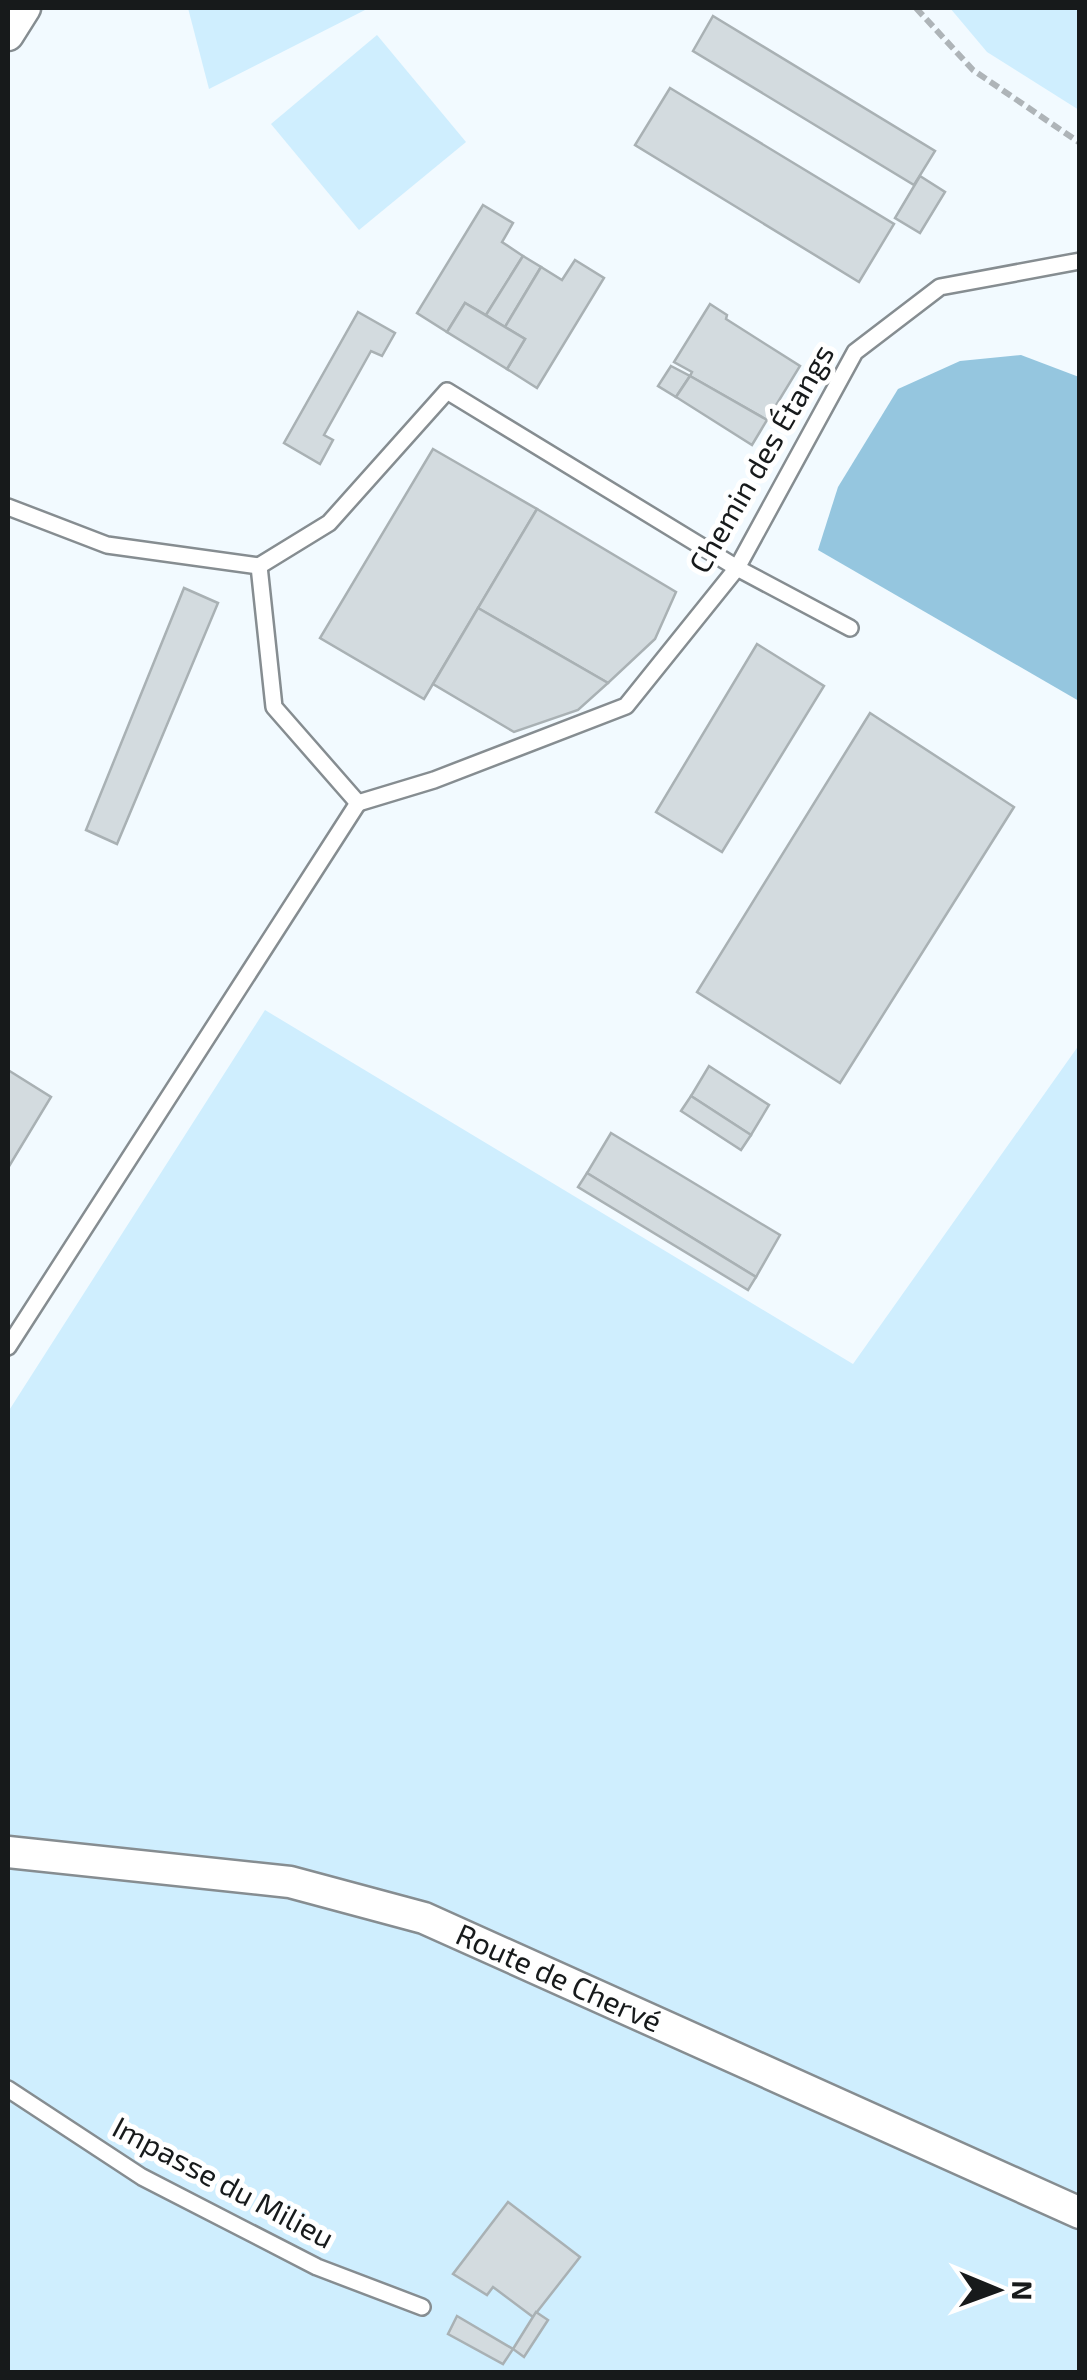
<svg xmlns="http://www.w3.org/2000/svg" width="1087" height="2380" font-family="'Exo 2',sans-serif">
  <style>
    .green { fill: #cfeefe }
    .water { fill: #95c6df }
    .building { fill: #d3dbdf; stroke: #a9b1b4; stroke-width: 2.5 }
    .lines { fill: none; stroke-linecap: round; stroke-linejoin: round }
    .service-casing { stroke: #868d91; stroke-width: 20 }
    .minor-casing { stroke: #868d91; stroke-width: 35 }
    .path { stroke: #aeb4b8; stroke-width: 6; stroke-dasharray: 10 5; stroke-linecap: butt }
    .service { stroke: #fff; stroke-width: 15 }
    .minor { stroke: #fff; stroke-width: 30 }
    .labels { text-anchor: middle; stroke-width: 10; stroke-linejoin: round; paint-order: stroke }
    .street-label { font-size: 30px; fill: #171a1b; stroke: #fff }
  </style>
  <rect width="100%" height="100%" fill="#f2faff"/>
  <g class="green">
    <polygon points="188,8 369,8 209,89"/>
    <polygon points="950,8 1079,8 1079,110 987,52"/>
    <polygon points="377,35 466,142 359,230 271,124"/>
    <polygon points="265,1010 853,1364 1079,1045 1079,2372 8,2372 8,1412"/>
  </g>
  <polygon class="water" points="1021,355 1079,377 1079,701 818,550 838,487 898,389 960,361"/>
  <g class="building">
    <polygon points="713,16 935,151 914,185 693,51"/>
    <polygon points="670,88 894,224 859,282 635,145"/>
    <polygon points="920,176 945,192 920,233 895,218"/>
    <polygon points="483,205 513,223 502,242 523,256 486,315 465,303 447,332 417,313"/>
    <polygon points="523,256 541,267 505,327 486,315"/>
    <polygon points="575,260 604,278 537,388 507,369 525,339 505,327 541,267 562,280"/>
    <polygon points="465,303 525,339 507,369 447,332"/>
    <polygon points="710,304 727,315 726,319 800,366 767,420 690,376 692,372 674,362"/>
    <polygon points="358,312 395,333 382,356 371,351 324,435 333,440 320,464 284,443"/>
    <polygon points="671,366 690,376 676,397 658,386"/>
    <polygon points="690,376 767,420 752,445 676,397"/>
    <polygon points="433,449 537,509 424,699 320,638"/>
    <polygon points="537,509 676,592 655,639 608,683 478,608"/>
    <polygon points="184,588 218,603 117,844 86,830"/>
    <polygon points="478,608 608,683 578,710 514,732 433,684"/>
    <polygon points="757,644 824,686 722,852 656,812"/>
    <polygon points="870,713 1014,807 840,1083 697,992"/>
    <polygon points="709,1066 769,1105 751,1135 691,1096"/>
    <polygon points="8,1070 51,1097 8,1168"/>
    <polygon points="691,1096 751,1135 741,1150 681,1111"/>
    <polygon points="611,1133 780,1235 756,1277 587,1173"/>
    <polygon points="587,1173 756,1277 748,1290 578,1187"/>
    <polygon points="508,2202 580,2257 533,2317 493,2287 487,2295 453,2274"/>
    <polygon points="536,2312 548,2320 524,2357 513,2349"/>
    <polygon points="457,2316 513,2349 503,2364 448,2334"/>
  </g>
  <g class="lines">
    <defs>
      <g id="service">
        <polyline points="8,507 107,545 259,566 274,707 358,803"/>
        <polyline points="259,566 329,523 447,391 737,568 850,628"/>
        <polyline points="358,803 434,780 626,706 737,568 855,352 940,287 1080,261"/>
        <polyline points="8,1347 358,803"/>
        <polyline points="8,2089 142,2177 317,2267 422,2307"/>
      </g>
      <g id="minor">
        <polyline points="8,35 25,8"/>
        <path id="s1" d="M8,1852L290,1882L424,1918L1080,2213"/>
      </g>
    </defs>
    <use href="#service" class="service-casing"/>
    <use href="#minor" class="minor-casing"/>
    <polyline class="path" points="916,8 973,70 1080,143"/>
    <use href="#service" class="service"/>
    <use href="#minor" class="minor"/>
  </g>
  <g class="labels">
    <g class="street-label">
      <text transform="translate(762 459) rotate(-60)" y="10">Chemin des Étangs</text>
      <text dy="10" stroke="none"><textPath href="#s1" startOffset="570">Route de Chervé</textPath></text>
      <text transform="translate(223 2183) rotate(28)" y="10">Impasse du Milieu</text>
    </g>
  </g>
  <rect width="1087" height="2380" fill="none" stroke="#171a1b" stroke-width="20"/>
  <g transform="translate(997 2290) rotate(91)" stroke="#ffffff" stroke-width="8" paint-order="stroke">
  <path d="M0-8L18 38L0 25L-18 38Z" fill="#171a1b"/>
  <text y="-15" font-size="28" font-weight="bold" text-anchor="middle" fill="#171a1b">N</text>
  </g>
</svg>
